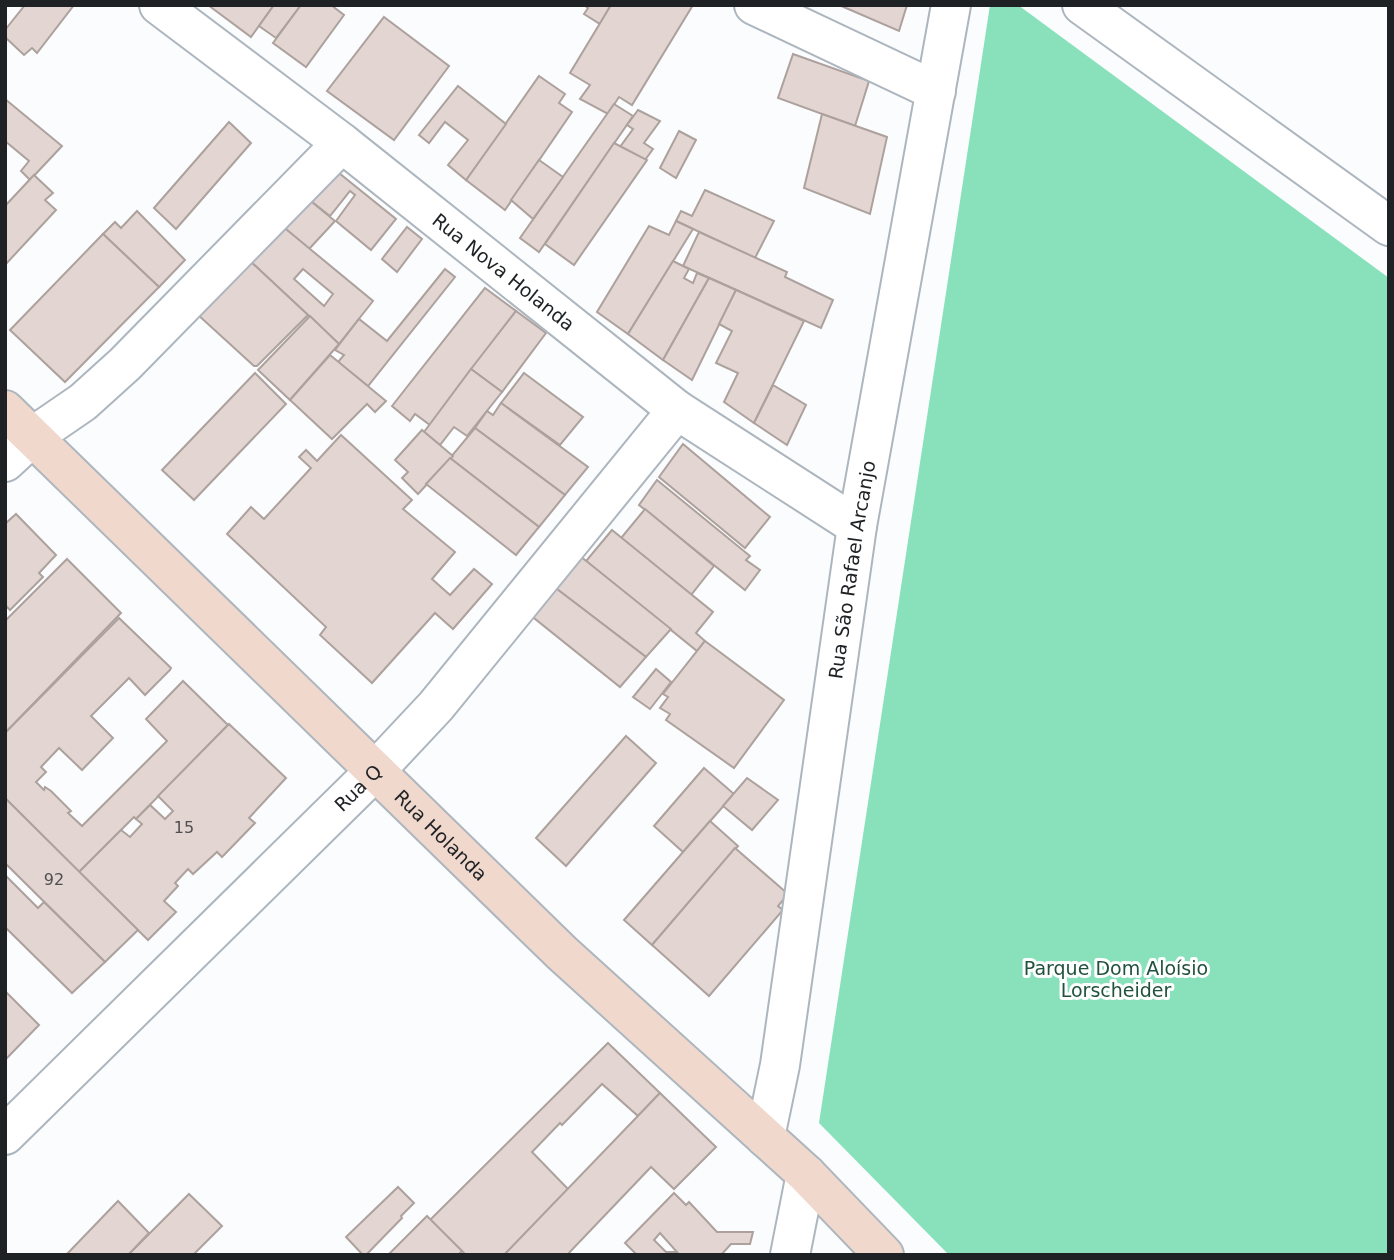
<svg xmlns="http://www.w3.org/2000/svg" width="1394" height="1260" font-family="'DejaVu Sans',sans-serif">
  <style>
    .green { fill: #89e1bb }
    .building { fill: #e2d5d2; stroke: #ada19d; stroke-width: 2; fill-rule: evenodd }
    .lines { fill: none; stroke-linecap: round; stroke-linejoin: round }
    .street-casing { stroke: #adb6be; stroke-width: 42 }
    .secondary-casing { stroke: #adb6be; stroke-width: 42 }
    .street { stroke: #fff; stroke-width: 38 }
    .secondary { stroke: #f0d8cd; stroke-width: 38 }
    .labels { text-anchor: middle; stroke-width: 6; stroke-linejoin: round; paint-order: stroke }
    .number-label { font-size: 16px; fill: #504f50 }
    .street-label { font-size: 19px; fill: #1f2225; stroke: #fff }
    .park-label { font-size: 19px; fill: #21523e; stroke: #fff }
  </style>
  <rect width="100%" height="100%" fill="#fafcfd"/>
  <polygon class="green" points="990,5 1018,5 1389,278 1389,1255 949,1255 819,1123"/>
  <g class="building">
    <polygon points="25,5 74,5 37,53 32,48 24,55 5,37 5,30"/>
    <polygon points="208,5 274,5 251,37"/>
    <polygon points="274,5 301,5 276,38 259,26"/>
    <polygon points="301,5 331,5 344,15 306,67 273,43"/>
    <polygon points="584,5 611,5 600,24 584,14 588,8"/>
    <polygon points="611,5 693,5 632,105 619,97 608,114 580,99 590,85 570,73"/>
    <polygon points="839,5 907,5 899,31"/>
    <polygon points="384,17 449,66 394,140 327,91"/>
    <polygon points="793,54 869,81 855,126 778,98"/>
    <polygon points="539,76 565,94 559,103 572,112 505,210 466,180"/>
    <polygon points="458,86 506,124 466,180 448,165 468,140 445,122 429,143 419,135"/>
    <polygon points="5,99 62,146 30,180 21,171 29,161 5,141"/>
    <polygon points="614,104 633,116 539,252 520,238"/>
    <polygon points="638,110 660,121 644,143 653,149 645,160 620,147 633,129 627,125"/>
    <polygon points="822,114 887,137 870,214 804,188"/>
    <polygon points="229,122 251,143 176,229 154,208"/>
    <polygon points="679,131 696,140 676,178 660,168"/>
    <polygon points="614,143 647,160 574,265 545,244"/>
    <polygon points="539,160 563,177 533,219 511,200"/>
    <polygon points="334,169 396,219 371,250 336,221 355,195 350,191 330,216 307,198"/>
    <polygon points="34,175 53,193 45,200 56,210 5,265 5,206"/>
    <polygon points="705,190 774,221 755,258 676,221 681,211 692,216"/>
    <polygon points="307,198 335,221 309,249 281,225"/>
    <polygon points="137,211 185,260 159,287 103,234 115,222 121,228"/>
    <polygon points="676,221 693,229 628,334 597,312 649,226 669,235"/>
    <path d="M281,225L373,301L339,344L249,260ZM303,269L333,294L324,306L294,279Z"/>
    <polygon points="407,227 422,239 397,272 382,259"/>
    <polygon points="699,232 787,272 785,277 833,300 821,328 683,266"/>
    <polygon points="103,234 159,287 65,382 10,330"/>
    <polygon points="249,260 308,315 257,366 254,366 197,314"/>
    <polygon points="673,261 689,269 684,278 693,283 697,273 709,278 663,360 628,334"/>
    <polygon points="445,269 455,277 368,386 338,362 344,355 335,350 359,319 387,341"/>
    <polygon points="709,278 736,290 692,380 663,360"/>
    <polygon points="485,288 516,311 430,425 415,414 410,421 392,406"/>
    <polygon points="736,290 804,321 754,423 724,402 738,373 716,363 732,331 719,324"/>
    <polygon points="516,311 546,333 502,392 471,369"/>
    <polygon points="310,316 339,344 290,400 258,370"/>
    <polygon points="330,355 386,401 375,412 367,404 332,439 290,400"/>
    <polygon points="471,369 502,392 467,436 454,427 440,445 424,432"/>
    <polygon points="255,373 286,404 194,500 162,470"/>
    <polygon points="524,373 583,417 560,445 501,403"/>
    <polygon points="773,385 806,405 787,445 754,423"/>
    <polygon points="501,403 588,467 565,495 475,428 487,411 493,415"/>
    <polygon points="475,428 565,495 539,527 450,458"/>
    <polygon points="422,430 453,456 418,494 402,478 408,472 395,460"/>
    <polygon points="341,435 412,500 403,509 455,552 432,579 450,595 474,569 492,584 453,629 435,613 372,683 320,635 326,627 227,534 251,507 264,519 311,468 299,457 306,450 317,461"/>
    <polygon points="683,444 770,517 745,548 659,477"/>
    <polygon points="450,458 539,527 516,555 426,484"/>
    <polygon points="657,480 750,556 746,560 760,570 745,590 639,505"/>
    <polygon points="645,509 714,566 691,595 621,538"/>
    <polygon points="16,514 56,555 39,573 43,577 10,610 7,607 5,608 5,524"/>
    <polygon points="612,530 713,612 696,633 705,641 697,651 586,561"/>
    <polygon points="580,556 671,629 646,657 553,586"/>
    <polygon points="67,559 121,613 5,733 5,621"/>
    <polygon points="553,586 646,657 620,687 529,614"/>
    <polygon points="119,618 171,668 170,670 145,695 129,678 91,716 113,738 82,770 59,748 41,767 46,772 36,782 44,790 45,787 51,791 71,811 68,813 82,826 167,741 146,719 183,681 228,725 136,819 134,817 79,872 5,798 5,733"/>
    <polygon points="705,641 784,700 734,768 666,720 670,714 660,708 668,697 663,694"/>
    <polygon points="656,669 671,682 650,709 633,697"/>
    <polygon points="229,724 286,778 249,818 255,823 222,857 217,852 193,874 188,869 175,883 178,886 164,901 176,912 148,940 79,872 121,830 130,837 142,824 136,819 150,805 165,819 173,811 158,796"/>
    <polygon points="626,736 656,763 566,866 536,838"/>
    <polygon points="704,768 734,794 683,852 654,826"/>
    <polygon points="747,778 778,800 752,830 723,806"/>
    <polygon points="5,798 138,930 105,962 5,863"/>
    <polygon points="710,821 738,846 652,945 624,920"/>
    <polygon points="735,848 788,894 778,906 783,910 709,996 652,945"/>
    <polygon points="5,875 38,908 44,902 105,962 72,993 5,927"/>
    <polygon points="5,991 39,1025 6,1059 5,1058"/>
    <polygon points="608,1043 660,1093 638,1116 602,1084 562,1125 560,1123 532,1152 568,1189 504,1255 466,1255 430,1220"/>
    <polygon points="660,1093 716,1147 674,1189 651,1167 567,1255 504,1255"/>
    <polygon points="398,1187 414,1203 401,1216 402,1218 366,1255 363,1255 346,1237"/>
    <path d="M674,1193L686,1205L689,1202L717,1232H753L750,1244H731L721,1255H637L625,1243ZM660,1233L677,1252H666L654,1240Z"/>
    <polygon points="189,1194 222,1226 193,1255 128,1255"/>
    <polygon points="118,1201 149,1233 128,1255 66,1255"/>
    <polygon points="427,1216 462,1251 458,1255 388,1255"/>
  </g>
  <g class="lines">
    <defs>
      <g id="street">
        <path id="s1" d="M159,5L342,143L677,410L857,526"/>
        <polyline points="754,5 936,91"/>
        <polyline points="1082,5 1389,226"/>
        <polyline points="5,462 32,437 83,402 125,364 342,143"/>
        <path id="s2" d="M5,1135L376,770L436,706L677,410"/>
        <path id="s3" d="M765,1137L780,1065L857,526L951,5"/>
        <polyline points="790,1255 806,1174"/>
      </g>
      <g id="secondary">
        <path id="s4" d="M5,410L562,953L806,1174L884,1255"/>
      </g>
    </defs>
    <use href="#street" class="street-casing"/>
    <use href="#secondary" class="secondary-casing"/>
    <use href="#street" class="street"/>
    <use href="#secondary" class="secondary"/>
  </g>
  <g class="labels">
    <g class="number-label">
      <text x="184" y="833">15</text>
      <text x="54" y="885">92</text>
    </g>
    <g class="street-label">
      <text dy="7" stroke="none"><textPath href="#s1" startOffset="436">Rua Nova Holanda</textPath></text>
      <text dy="7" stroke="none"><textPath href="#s3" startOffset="574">Rua São Rafael Arcanjo</textPath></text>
      <text dy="7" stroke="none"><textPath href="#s2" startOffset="495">Rua Q</textPath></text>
      <text dy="7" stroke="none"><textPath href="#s4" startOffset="609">Rua Holanda</textPath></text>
    </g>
    <g class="park-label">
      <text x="1116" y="975">Parque Dom Aloísio<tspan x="1116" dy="22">Lorscheider</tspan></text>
    </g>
  </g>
  <rect width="1394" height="1260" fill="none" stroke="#1f2225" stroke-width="14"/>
</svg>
